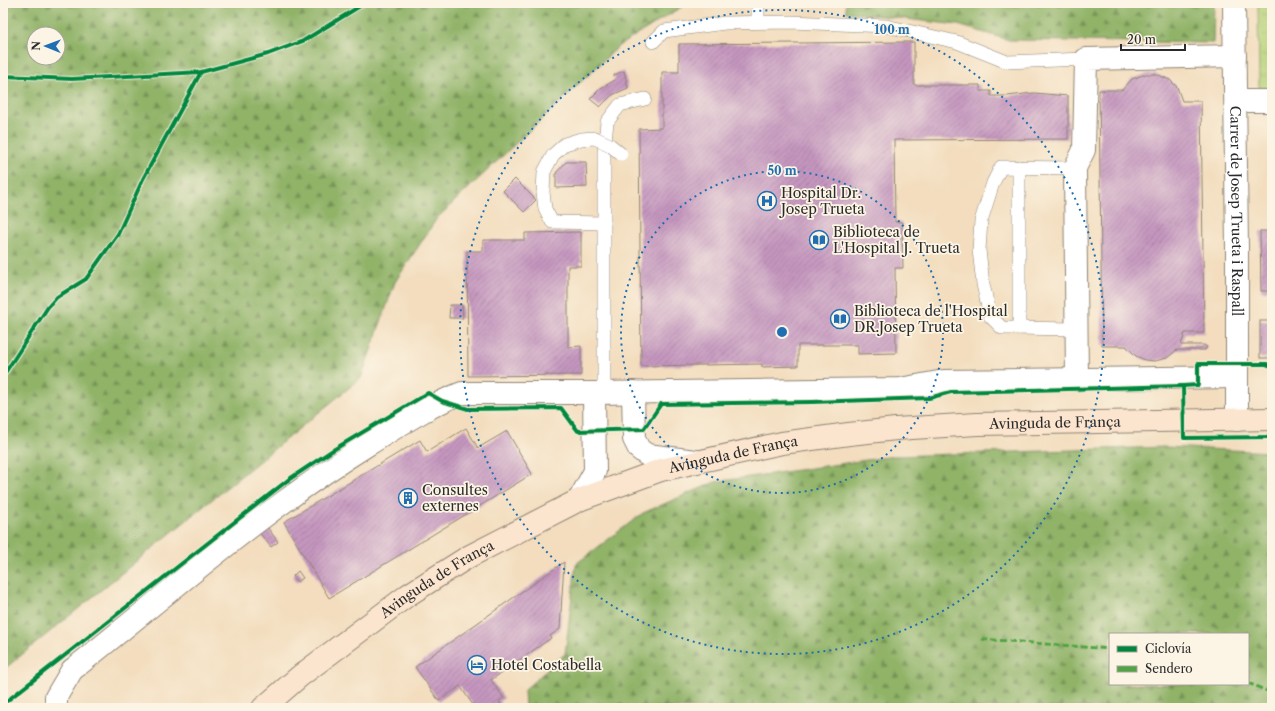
<svg xmlns="http://www.w3.org/2000/svg" width="1275" height="711" font-family="'Libre Caslon Text',serif">
  <style>
    .grass { fill: url(#grass-tufts); stroke: #707e51 }
    .forest { fill: url(#forest-firs); stroke: #5e6f4a; fill-rule: evenodd }
    .building { fill: url(#building-hatch) }
    .lines { fill: none; stroke-linecap: round; stroke-linejoin: round }
    .service-casing { stroke: #8f8474; stroke-width: 14 }
    .minor-casing { stroke: #8f8474; stroke-width: 24 }
    .secondary-casing { stroke: #8f8474; stroke-width: 24 }
    .service { stroke: #fff; stroke-width: 13 }
    .minor { stroke: #fff; stroke-width: 22 }
    .secondary { stroke: #fbe5cf; stroke-width: 22 }
    .service-bridge-casing { stroke: #8f8474; stroke-width: 14; stroke-linecap: butt }
    .service-bridge { stroke: #fff; stroke-width: 13 }
    .quiet { stroke: #51a443; stroke-width: 3; stroke-dasharray: 6 3; stroke-linecap: butt }
    .cycleway-casing { stroke: #fcf5e5; stroke-width: 6 }
    .cycleway { stroke: #00873e; stroke-width: 4 }
    .ring { fill: none; stroke: #1f6fb2; stroke-width: 2; stroke-dasharray: 2 4 }
    .labels { text-anchor: middle; stroke-width: 3.5; stroke-linejoin: round; paint-order: stroke }
    .poi-label { font-size: 14px; fill: #2b2b2b; stroke: #fcf5e5; text-anchor: start }
    .street-label { font-size: 14px; fill: #2b2b2b; stroke: #fcf5e5 }
    .centre { fill: #1f6fb2; stroke: #fcf5e5; stroke-width: 2 }
    .ring-label { font-size: 12px; text-anchor: middle; font-weight: bold; fill: #1f6fb2; stroke: #fcf5e5; stroke-width: 3.5; stroke-linejoin: round; paint-order: stroke }
  </style>
  <defs>
    <pattern id="grass-tufts" width="24" height="20" patternUnits="userSpaceOnUse"><rect width="24" height="20" fill="#b5d177"/><path d="M3 7l-1-3M5 7V3M7 7l1-3M15 17l-1-3M17 17v-4M19 17l1-3" fill="none" stroke="#9cb467"/></pattern>
    <pattern id="forest-firs" width="22" height="20" patternUnits="userSpaceOnUse"><rect width="22" height="20" fill="#90b368"/><path d="M5 1l3.5 6h-7zM16 11l3.5 6h-7z" fill="#769256"/></pattern>
    <pattern id="building-hatch" width="6" height="6" patternUnits="userSpaceOnUse"><rect width="6" height="6" fill="#c596bf"/><path d="M-1 1l2-2M0 6l6-6M5 7l2-2" fill="none" stroke="#a07b9b"/></pattern>
  </defs>
  <rect width="100%" height="100%" fill="#fcf5e5"/>
  <filter id="ink" filterUnits="userSpaceOnUse"><feTurbulence type="fractalNoise" baseFrequency=".025" numOctaves="2"/><feDisplacementMap in="SourceGraphic" scale="8" xChannelSelector="R" yChannelSelector="G"/><feConvolveMatrix kernelMatrix="1 2 1 2 8 2 1 2 1" color-interpolation-filters="sRGB"/></filter>
  <filter id="wash" filterUnits="userSpaceOnUse"><feTurbulence type="fractalNoise" baseFrequency=".012" numOctaves="4" result="noise"/><feDisplacementMap in="SourceGraphic" scale="16" xChannelSelector="R" yChannelSelector="G"/><feGaussianBlur stdDeviation="0.9" result="paint"/><feColorMatrix in="noise" values="0 0 0 0 0 0 0 0 0 0 0 0 0 0 0 0 0 1.4 0 .05"/><feComposite in="paint" operator="in"/></filter>
  <g filter="url(#wash)">
    <rect width="100%" height="100%" fill="#f3ddbe"/>
    <polygon class="grass" points="1258,3 1272,3 1272,88 1259,88"/>
    <g class="forest">
      <path d="M3,3H688L620,45L437,218L395,282L361,378L3,670ZM34,34H58V58H34Z"/>
      <polygon points="846,3 1214,3 1213,43 1009,40 958,25 846,12"/>
      <path d="M1165,447L1272,452V708H525L524,690L565,654L576,564L643,513L715,482L894,456ZM1110,634H1248V684H1110Z"/>
    </g>
    <g id="blocks">
      <g class="building">
        <polygon points="914,42 914,85 980,85 980,91 991,91 991,96 1007,96 1034,93 1068,96 1068,139 894,140 895,222 902,222 903,268 895,268 896,353 858,354 858,345 798,345 798,366 762,367 762,364 641,366 639,129 662,128 662,72 679,72 679,44"/>
        <polygon points="624,71 628,88 612,95 600,107 590,99 601,88 615,80 614,75"/>
        <polygon points="1146,74 1156,74 1170,80 1177,87 1182,101 1201,101 1204,333 1185,333 1181,345 1204,345 1207,347 1205,350 1177,350 1167,358 1155,361 1145,360 1136,356 1126,346 1102,346 1099,90 1122,90 1132,79"/>
        <polygon points="566,162 586,162 587,187 556,188 556,173"/>
        <polygon points="515,179 536,200 524,212 503,191"/>
        <polygon points="1260,231 1272,231 1272,291 1261,291"/>
        <polygon points="581,232 581,266 568,266 568,347 581,346 581,375 468,376 467,251 483,251 483,240 525,240 525,233"/>
        <polygon points="450,305 462,305 463,318 449,318"/>
        <rect x="1260" y="321" width="12" height="37"/>
        <polygon points="466,428 478,448 507,431 532,474 329,598 284,522 420,440 427,452"/>
        <polygon points="265,524 278,542 271,547 257,530"/>
        <polygon points="564,562 560,629 550,636 551,638 491,680 504,698 499,701 503,708 475,708 460,686 439,701 415,667"/>
        <polygon points="298,571 303,578 297,582 293,576"/>
      </g>
    </g>
  </g>
  <g filter="url(#ink)">
    <use href="#blocks" fill-opacity="0" stroke="#8f8474" stroke-width="1"/>
    <g class="lines">
      <defs>
        <g id="service">
          <polyline points="758,22 758,3"/>
          <polyline points="653,42 664,31 725,23 791,22 886,26 957,42 1007,62 1086,59"/>
          <polyline points="1019,167 1019,328"/>
          <polyline points="1075,168 1001,167 993,183 981,221 979,250 983,284 990,316 1002,328 1077,329"/>
          <polyline points="543,192 545,209 552,222 604,223"/>
          <polyline points="604,393 604,151 607,122 620,105 645,99"/>
        </g>
        <g id="minor">
          <path id="s1" d="M1234,3L1237,248V420"/>
          <polyline points="1236,101 1272,101"/>
          <polyline points="1077,380 1075,168 1084,150 1086,59 1235,56"/>
          <polyline points="633,392 634,439 639,449 647,455 696,461"/>
          <polyline points="579,500 595,471 594,393"/>
          <path d="M56,708V697L72,670C169,593 264,509 369,444C400,425 428,406 462,393H594L900,389L944,381L1237,377"/>
        </g>
        <g id="secondary">
          <path id="s2" d="M263,708L300,676L408,595L468,557L579,500L661,470L782,443L849,434L896,429L977,424L1272,419"/>
        </g>
      </defs>
      <use href="#service" class="service-casing"/>
      <use href="#minor" class="minor-casing"/>
      <use href="#secondary" class="secondary-casing"/>
      <use href="#service" class="service"/>
      <use href="#minor" class="minor"/>
      <use href="#secondary" class="secondary"/>
      <defs>
        <polyline id="service-bridge" points="543,192 544,172 553,155 565,144 581,139 595,138 610,145 621,154"/>
      </defs>
      <use href="#service-bridge" class="service-bridge-casing"/>
      <use href="#service-bridge" class="service-bridge"/>
      <g class="quiet">
        <polyline points="982,639 1110,649"/>
        <polyline points="1248,683 1272,693"/>
      </g>
      <defs>
        <g id="cycleway">
          <polyline points="3,76 72,79 201,72 268,54 303,41 365,3"/>
          <polyline points="3,376 48,307 57,297 86,279 118,234 143,179 201,72"/>
          <polyline points="1183,386 1198,385 1198,364 1266,364 1272,366"/>
          <polyline points="3,704 288,480 333,450 428,393 442,401 468,409 561,408 578,431 644,429 661,404 812,402 929,398 951,392 1183,386 1184,438 1272,437"/>
        </g>
      </defs>
      <use href="#cycleway" class="cycleway-casing"/>
      <use href="#cycleway" class="cycleway"/>
    </g>
  </g>
  <g class="ring">
    <circle cx="782" cy="332" r="161"/>
    <circle cx="782" cy="332" r="322"/>
  </g>
  <defs>
    <symbol id="hospital-ring" viewBox="-11 -11 22 22"><circle r="9.5" fill="#fcf5e5" stroke="#1f6fb2" stroke-width="1.5"/><path d="M-5-5h3v3.5h4V-5h3V5h-3V1.5h-4V5h-3Z" fill="#1f6fb2"/></symbol>
    <symbol id="library-ring" viewBox="-11 -11 22 22"><circle r="9.5" fill="#fcf5e5" stroke="#1f6fb2" stroke-width="1.5"/><path d="M-6-4Q-3-5.5-.7-3.5V5Q-3 3-6 4ZM6-4Q3-5.5 .7-3.5V5Q3 3 6 4Z" fill="#1f6fb2"/></symbol>
    <symbol id="building-ring" viewBox="-11 -11 22 22"><circle r="9.5" fill="#fcf5e5" stroke="#1f6fb2" stroke-width="1.5"/><path d="M-4-6H4V6H1V3H-1V6H-4ZM-2.5-4.3h1.7v1.8h-1.7ZM.8-4.3h1.7v1.8H.8ZM-2.5-1h1.7V.8h-1.7ZM.8-1h1.7V.8H.8Z" fill="#1f6fb2"/></symbol>
    <symbol id="hotel-ring" viewBox="-11 -11 22 22"><circle r="9.5" fill="#fcf5e5" stroke="#1f6fb2" stroke-width="1.5"/><path d="M-6-4.5h1.5V1H6V5H4.5V3h-9V5H-6ZM-4 0a1.8 1.8 0 1 1 3.6 0ZM.5 0V-2.5h3Q6-2.5 6 0Z" fill="#1f6fb2"/></symbol>
  </defs>
  <g fill-rule="evenodd">
    <use href="#hospital-ring" x="756" y="190" width="22" height="22"/>
    <use href="#library-ring" x="808" y="229" width="22" height="22"/>
    <use href="#library-ring" x="829" y="308" width="22" height="22"/>
    <use href="#building-ring" x="397" y="487" width="22" height="22"/>
    <use href="#hotel-ring" x="466" y="654" width="22" height="22"/>
  </g>
  <g class="labels">
    <g class="poi-label">
      <text x="781" y="198">Hospital Dr.<tspan x="781" dy="16">Josep Trueta</tspan></text>
      <text x="833" y="237">Biblioteca de<tspan x="833" dy="16">L'Hospital J. Trueta</tspan></text>
      <text x="854" y="316">Biblioteca de l'Hospital<tspan x="854" dy="16">DR.Josep Trueta</tspan></text>
      <text x="422" y="495">Consultes<tspan x="422" dy="16">externes</tspan></text>
      <text x="491" y="670">Hotel Costabella</text>
    </g>
    <g class="street-label">
      <text dy="5" stroke="none"><textPath href="#s1" startOffset="208">Carrer de Josep Trueta i Raspall</textPath></text>
      <text dy="5" stroke="none"><textPath href="#s2" startOffset="865">Avinguda de França</textPath></text>
      <text dy="5" stroke="none"><textPath href="#s2" startOffset="541">Avinguda de França</textPath></text>
      <text dy="5" stroke="none"><textPath href="#s2" startOffset="217">Avinguda de França</textPath></text>
    </g>
  </g>
  <circle cx="782" cy="332" r="6" class="centre"/>
  <g class="ring-label">
    <text x="892" y="34">100 m</text>
    <text x="782" y="175">50 m</text>
  </g>
  <rect width="1275" height="711" fill="none" stroke="#fcf5e5" stroke-width="16"/>
  <rect x="1109" y="633" width="140" height="52" fill="#fcf5e5" stroke="#a8a49b"/>
  <rect x="1117" y="646" width="20" height="6" fill="#00873e" stroke="#a8a49b"/>
  <text x="1145" y="653" font-size="12" fill="#2b2b2b">Ciclovía</text>
  <rect x="1117" y="666" width="20" height="6" fill="#51a443" stroke="#a8a49b"/>
  <text x="1145" y="673" font-size="12" fill="#2b2b2b">Sendero</text>
  <g transform="translate(46 46) rotate(271)"><circle r="19" fill="#fcf5e5" stroke="#a8a49b"/>
  <path d="M0-3L7 15L0 10L-7 15Z" fill="#1f6fb2"/>
  <text y="-6" font-size="11" font-weight="bold" text-anchor="middle" fill="#2b2b2b">N</text>
  </g>
  <path d="M1121 44v6h64v-6" fill="none" stroke="#2b2b2b" stroke-width="2"/>
  <text x="1127" y="44" font-size="12" fill="#2b2b2b" stroke="#fcf5e5" stroke-width="3" paint-order="stroke">20 m</text>
</svg>
